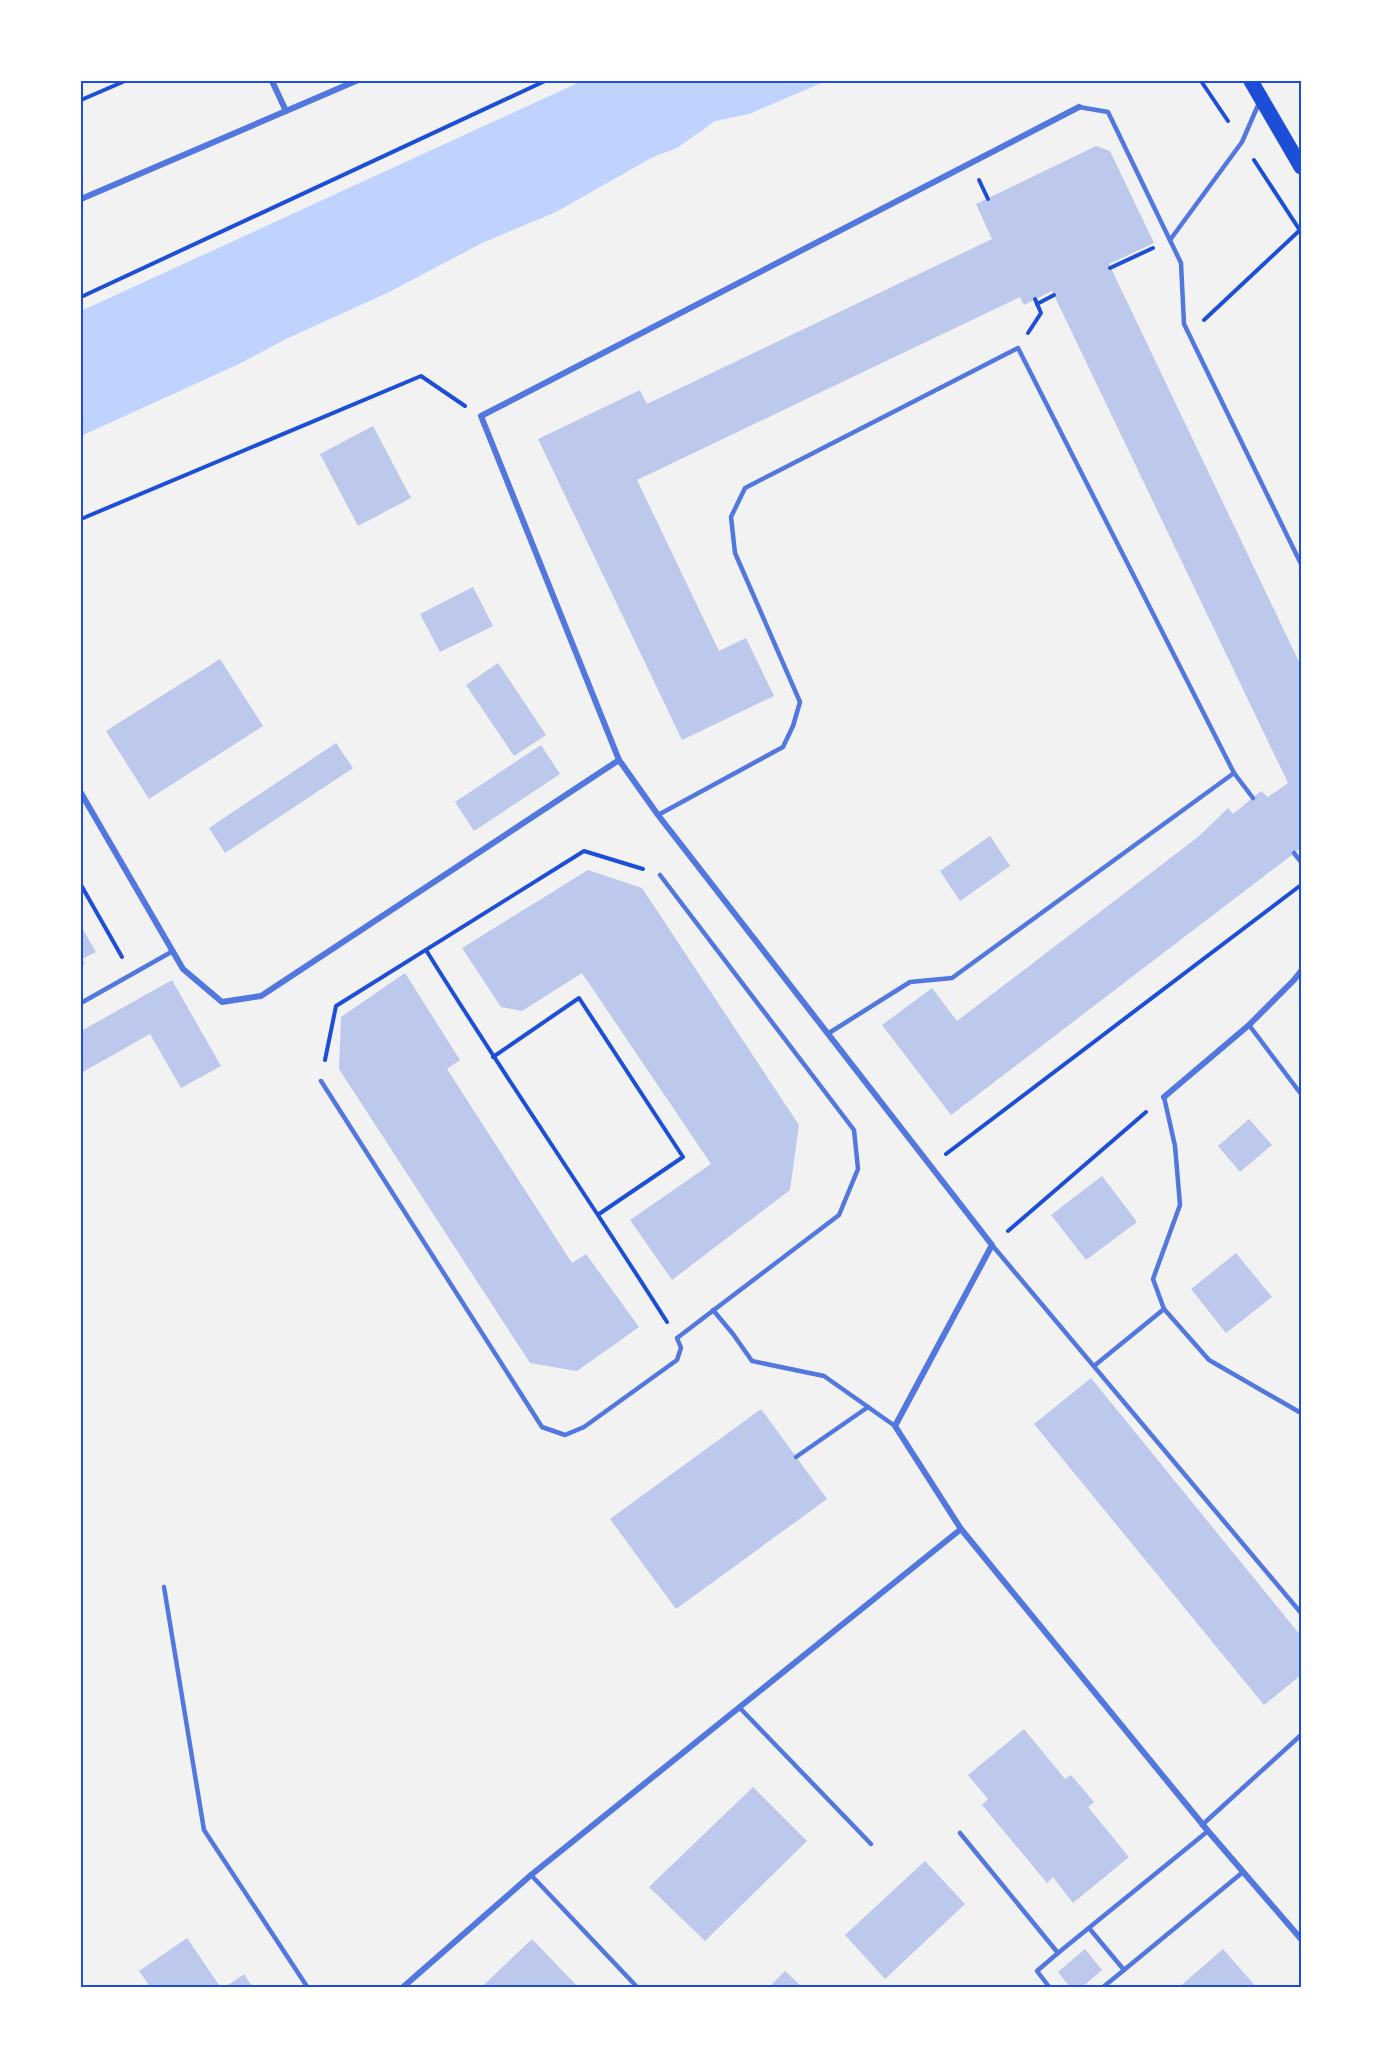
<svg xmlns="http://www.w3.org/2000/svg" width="1382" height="2069" font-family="'PT Sans',sans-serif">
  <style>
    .water { fill: #bfd3fe }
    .building { fill: #bdc9ec }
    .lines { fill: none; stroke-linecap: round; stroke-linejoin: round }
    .path { stroke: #1d4ed8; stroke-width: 4 }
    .service { stroke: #5277de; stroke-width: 4.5 }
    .minor { stroke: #5277de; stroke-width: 6 }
    .primary { stroke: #1d4ed8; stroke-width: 15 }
    .neatline { fill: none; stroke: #1d4ed8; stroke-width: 2 }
  </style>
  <rect width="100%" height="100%" fill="#f2f2f2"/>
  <polygon class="water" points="582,81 826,81 749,114 715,121 677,148 653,157 556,212 484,242 389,292 286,339 239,364 81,436 81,311"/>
  <g class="building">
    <polygon points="1096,146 1110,151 1154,243 1109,264 1301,666 1301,848 951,1115 882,1025 932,988 957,1021 1198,837 1228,808 1233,814 1261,791 1268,797 1288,783 1052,291 1024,305 1020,297 637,480 719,651 746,638 774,696 682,740 538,439 640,390 647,404 992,239 976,204"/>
    <polygon points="373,426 411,498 358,526 320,454"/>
    <polygon points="473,587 493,626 440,652 420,614"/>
    <polygon points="220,659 263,726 149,799 106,731"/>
    <polygon points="498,663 546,735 514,756 466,685"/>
    <polygon points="336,743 353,768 225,853 209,828"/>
    <polygon points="541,745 560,774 474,831 455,802"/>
    <polygon points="990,836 1010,866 960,901 940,871"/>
    <polygon points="588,870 642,888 799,1125 790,1190 672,1280 630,1220 711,1164 582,973 522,1011 501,1007 462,948"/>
    <polygon points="81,926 96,952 82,959 85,964 81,966"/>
    <polygon points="405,973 460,1060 447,1069 572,1263 586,1254 639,1327 577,1371 530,1363 339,1069 341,1017"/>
    <polygon points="172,980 221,1066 181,1088 150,1034 81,1073 81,1031"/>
    <polygon points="1249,1119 1272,1145 1240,1172 1218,1146"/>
    <polygon points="1102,1176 1137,1222 1086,1260 1051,1215"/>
    <polygon points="1236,1253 1272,1297 1226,1333 1191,1289"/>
    <polygon points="1091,1378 1301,1636 1301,1675 1264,1705 1034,1424"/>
    <polygon points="761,1409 827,1499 676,1609 610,1519"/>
    <polygon points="1024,1729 1065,1779 1071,1775 1094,1802 1088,1807 1129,1857 1073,1903 1053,1877 1047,1883 982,1805 988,1799 968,1775"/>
    <polygon points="753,1787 807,1841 705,1941 649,1887"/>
    <polygon points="925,1861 965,1904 885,1979 845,1935"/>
    <polygon points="187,1938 221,1988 151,1988 139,1971"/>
    <polygon points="532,1939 579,1988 481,1988 490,1979"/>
    <polygon points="1085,1949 1102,1970 1081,1988 1071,1988 1058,1972"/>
    <polygon points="1223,1949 1257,1988 1178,1988"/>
    <polygon points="785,1971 803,1988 768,1988"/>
    <polygon points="244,1974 253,1988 224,1988"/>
  </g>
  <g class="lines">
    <g class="path">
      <polyline points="1201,81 1228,121"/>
      <polyline points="81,100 125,81"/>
      <polyline points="1254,160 1301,232"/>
      <polyline points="979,180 988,199"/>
      <polyline points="1110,268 1153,248"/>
      <polyline points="81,297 545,81"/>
      <polyline points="1037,304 1054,295"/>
      <polyline points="1204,320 1300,230"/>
      <polyline points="1028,333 1041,313 1035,299"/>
      <polyline points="81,519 421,376 465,406"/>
      <polyline points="81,885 122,957"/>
      <path d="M426,950C504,1076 588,1197 667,1322"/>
      <polyline points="493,1057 579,998 683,1157 599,1214"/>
      <polyline points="325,1060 336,1006 584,851 643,869"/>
      <polyline points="946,1154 1301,885"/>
      <polyline points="1008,1231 1146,1112"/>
    </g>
    <g class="service">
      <polyline points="1079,107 1108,112 1181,263 1184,324 1301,564"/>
      <polyline points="1170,240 1242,142 1259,103"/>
      <polyline points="1234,773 1253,798"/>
      <polyline points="658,815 783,747 793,726 800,702 735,553 731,517 745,488 1018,348 1234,773 952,978 910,982 829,1033"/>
      <polyline points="1294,853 1301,862"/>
      <polyline points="81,1003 173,951"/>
      <polyline points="1249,1025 1301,1094"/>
      <polyline points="321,1081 542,1427 565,1435 584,1427 677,1360 681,1348 677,1338 839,1215 858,1169 854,1130 660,875"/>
      <polyline points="1164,1097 1175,1146 1180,1205 1153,1279 1164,1309 1209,1360 1301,1413"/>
      <polyline points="992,1245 1301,1613"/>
      <polyline points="713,1310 733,1334 752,1361 824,1376 895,1426"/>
      <polyline points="1094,1366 1164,1309"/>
      <polyline points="796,1457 868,1407"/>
      <polyline points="164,1587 204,1830 308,1988"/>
      <polyline points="739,1707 871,1844"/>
      <polyline points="1202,1825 1301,1735"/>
      <polyline points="960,1833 1058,1953 1208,1831"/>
      <polyline points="531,1875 638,1988"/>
      <polyline points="1089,1928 1124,1970 1243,1872"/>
      <polyline points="1050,1988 1037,1971 1058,1953"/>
      <polyline points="1102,1988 1124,1970"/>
    </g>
    <g class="minor">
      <polyline points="272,81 286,111"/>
      <polyline points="1079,107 481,416 619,760 658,815 992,1245 895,1426 961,1529 1208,1831 1301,1939"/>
      <polyline points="81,199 356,81"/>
      <polyline points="81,793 183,969 222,1002 261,996 619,760"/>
      <polyline points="1164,1097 1249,1025 1294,980 1301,971"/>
      <polyline points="402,1988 531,1875 961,1529"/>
    </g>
    <polyline class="primary" points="1251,81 1301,167"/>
  </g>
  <rect width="1382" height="2069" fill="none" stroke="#ffffff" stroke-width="165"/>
  <rect x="82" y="82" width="1218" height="1904" class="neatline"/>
</svg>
